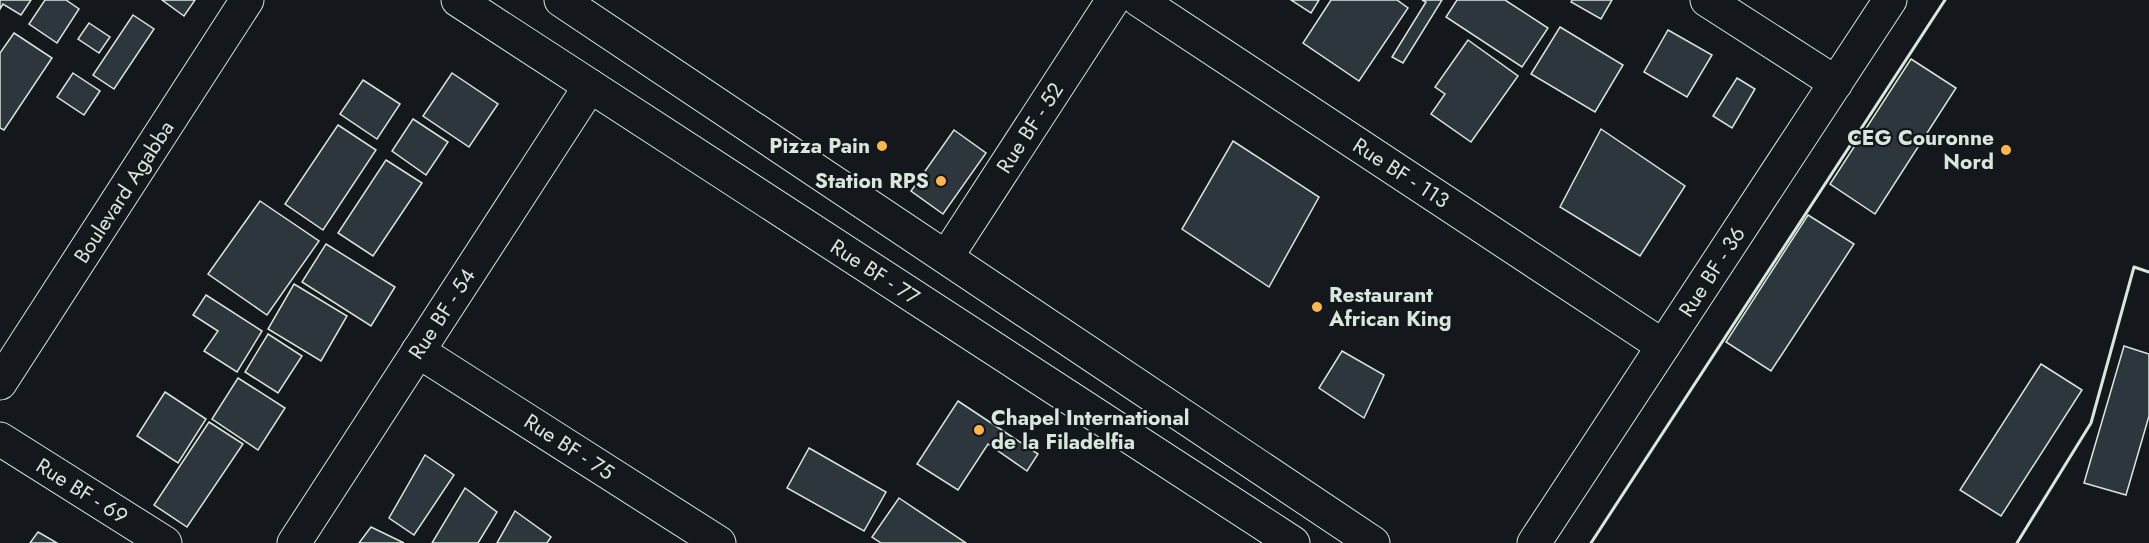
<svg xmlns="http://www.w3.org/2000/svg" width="2149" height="543" font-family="Jost,sans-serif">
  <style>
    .building { fill: #2c363c; stroke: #d8e6dc; stroke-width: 1.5 }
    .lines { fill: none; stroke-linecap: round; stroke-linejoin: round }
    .minor-casing { stroke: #d8e6dc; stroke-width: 35 }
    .major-casing { stroke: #d8e6dc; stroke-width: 35 }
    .minor { stroke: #14181c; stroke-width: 33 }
    .major { stroke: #14181c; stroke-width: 33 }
    .wall { stroke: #d8e6dc; stroke-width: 3 }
    .poi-dot { fill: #ffb74d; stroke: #14181c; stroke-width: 2 }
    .labels { text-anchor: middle; stroke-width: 4.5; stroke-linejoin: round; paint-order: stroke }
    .street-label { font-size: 21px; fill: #d8e6dc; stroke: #14181c }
    .poi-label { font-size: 21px; font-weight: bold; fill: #d8e6dc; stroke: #14181c; text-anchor: end }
  </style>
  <rect width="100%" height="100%" fill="#14181c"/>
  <g class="building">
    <polygon points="0,0 31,0 21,15 3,4 0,9"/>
    <polygon points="45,0 66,0 79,9 57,43 29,24"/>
    <polygon points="162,0 195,0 184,16"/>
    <polygon points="1291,0 1319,0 1311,13"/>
    <polygon points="1331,0 1397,0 1408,8 1359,81 1303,43"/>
    <polygon points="1422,0 1442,0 1403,63 1392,57 1426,2"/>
    <polygon points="1457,0 1505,0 1548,28 1522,67 1446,17"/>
    <polygon points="1572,0 1612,0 1601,19 1571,2"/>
    <polygon points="133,15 154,29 114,89 93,75"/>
    <polygon points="89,23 110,37 99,53 78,39"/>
    <polygon points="1560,27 1623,65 1595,112 1531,74"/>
    <polygon points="1668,30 1712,55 1687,97 1644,72"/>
    <polygon points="14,33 52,58 4,130 0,128 0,53"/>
    <polygon points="1468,40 1518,76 1471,142 1431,114 1445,94 1435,87"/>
    <polygon points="1911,59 1956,88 1875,214 1830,184"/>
    <polygon points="73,73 100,91 84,115 57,97"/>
    <polygon points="452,73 498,104 469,147 423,116"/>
    <polygon points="1737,78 1755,89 1732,128 1713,116"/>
    <polygon points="363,80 400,104 377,139 340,114"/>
    <polygon points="413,119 448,142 426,175 392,151"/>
    <polygon points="338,125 376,150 323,230 285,204"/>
    <polygon points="1601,129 1685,186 1640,256 1560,207"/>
    <polygon points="954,130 986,153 943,214 911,191"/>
    <polygon points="1233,141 1319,197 1269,287 1182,229"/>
    <polygon points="386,160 422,183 373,256 338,233"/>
    <polygon points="260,201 319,241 267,315 208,274"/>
    <polygon points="1808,215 1854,244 1771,371 1726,342"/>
    <polygon points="326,244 395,287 371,326 302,282"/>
    <polygon points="294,284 347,316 321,361 268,329"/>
    <polygon points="206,295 262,331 237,372 204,351 218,331 193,315"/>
    <polygon points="268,334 302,356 278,393 245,372"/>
    <polygon points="2124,346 2149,354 2149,416 2126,495 2084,483"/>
    <polygon points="1342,351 1384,375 1364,418 1319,388"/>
    <polygon points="2041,364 2082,390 2001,516 1960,490"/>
    <polygon points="238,378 285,408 258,450 212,419"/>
    <polygon points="165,392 206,419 178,463 137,436"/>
    <polygon points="958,401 1038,454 1027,471 988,444 958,490 917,464"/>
    <polygon points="209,422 243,444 187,527 154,505"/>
    <polygon points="809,448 886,492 864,531 787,488"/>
    <polygon points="425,455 454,475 414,535 389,518"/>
    <polygon points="465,488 497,512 478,543 432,543"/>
    <polygon points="899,498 966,543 881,543 872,537"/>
    <polygon points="515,511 551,537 547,543 497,543"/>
    <polygon points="371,527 404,543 359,543"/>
    <polygon points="38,532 57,543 30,543"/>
  </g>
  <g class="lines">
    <defs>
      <g id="minor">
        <polyline points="1139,0 1663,346"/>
        <polyline points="1707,0 1836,83"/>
        <polyline points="947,256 1113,0"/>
        <polyline points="418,351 719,543"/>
        <polyline points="0,439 165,543"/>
        <polyline points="294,543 590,86"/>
        <polyline points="1534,543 1890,0"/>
      </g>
      <g id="major">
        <polyline points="458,0 1293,543"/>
        <polyline points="561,0 1373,543"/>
        <polyline points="0,383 247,0"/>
      </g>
    </defs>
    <use href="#minor" class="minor-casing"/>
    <use href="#major" class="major-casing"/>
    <use href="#minor" class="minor"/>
    <use href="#major" class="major"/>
    <g class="wall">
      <polyline points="1591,543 1945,0"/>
      <polyline points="2017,543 2091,423 2134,267 2149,272"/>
    </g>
  </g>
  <g class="poi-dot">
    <circle cx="882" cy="146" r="6"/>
    <circle cx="2006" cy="150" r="6"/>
    <circle cx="941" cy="181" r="6"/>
    <circle cx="1317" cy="307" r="6"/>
    <circle cx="979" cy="430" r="6"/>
  </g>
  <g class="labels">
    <g class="street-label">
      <text transform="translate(1030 128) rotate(-57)" y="7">Rue BF - 52</text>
      <text transform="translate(1401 173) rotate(33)" y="7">Rue BF - 113</text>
      <text transform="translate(124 192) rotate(-57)" y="7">Boulevard Agabba</text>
      <text transform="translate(875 272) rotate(33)" y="7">Rue BF - 77</text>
      <text transform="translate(1712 272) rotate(-57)" y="7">Rue BF - 36</text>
      <text transform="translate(442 314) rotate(-57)" y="7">Rue BF - 54</text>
      <text transform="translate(569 447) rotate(33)" y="7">Rue BF - 75</text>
      <text transform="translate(82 491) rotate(32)" y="7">Rue BF - 69</text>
    </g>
    <g class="poi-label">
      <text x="1994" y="145">CEG Couronne<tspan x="1994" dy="24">Nord</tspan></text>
      <text x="870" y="153">Pizza Pain</text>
      <text x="929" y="188">Station RPS</text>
      <text x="1329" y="302" text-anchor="start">Restaurant<tspan x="1329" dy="24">African King</tspan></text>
      <text x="991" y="425" text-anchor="start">Chapel International<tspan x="991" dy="24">de la Filadelfia</tspan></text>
    </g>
  </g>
</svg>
